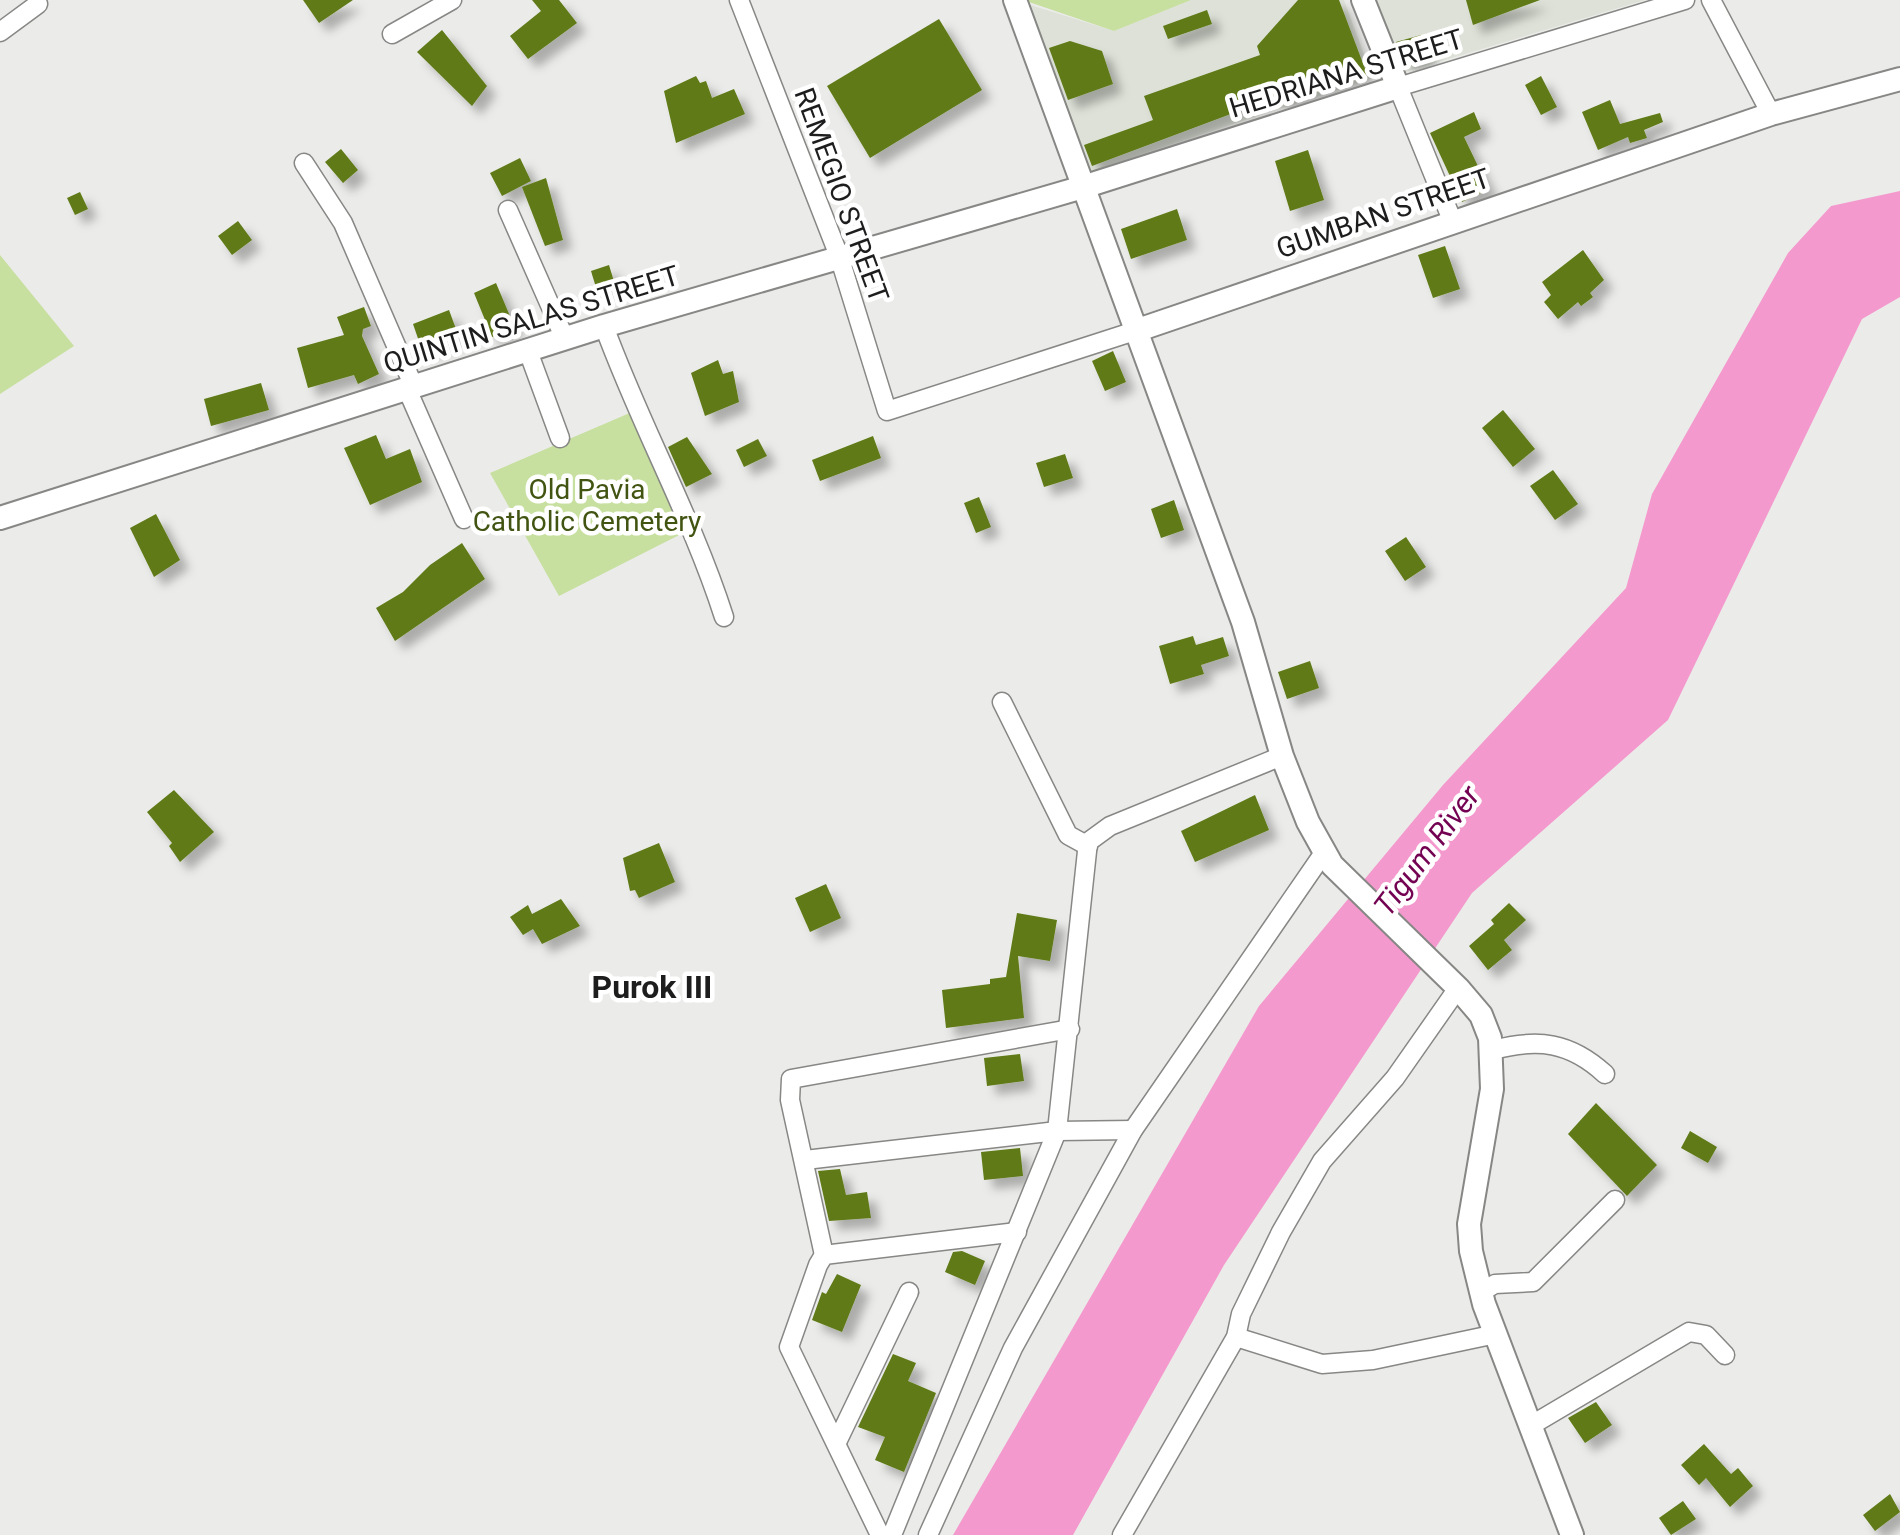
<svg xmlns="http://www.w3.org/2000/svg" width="1900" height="1535" font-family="Roboto,sans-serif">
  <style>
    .built { fill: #dde1d7 }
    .green { fill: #c7df9f }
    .water { fill: #f499cd }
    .building { fill: #5f7a17; filter: url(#shadow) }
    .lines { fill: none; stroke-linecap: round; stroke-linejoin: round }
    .street-casing { stroke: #878885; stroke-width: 21 }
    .secondary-casing { stroke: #878885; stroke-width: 26 }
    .street { stroke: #fff; stroke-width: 18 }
    .secondary { stroke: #fff; stroke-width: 22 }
    .labels { text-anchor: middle; stroke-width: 9; stroke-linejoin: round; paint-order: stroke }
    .street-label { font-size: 28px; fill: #1c1d1c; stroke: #fff }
    .park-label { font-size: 28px; fill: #415411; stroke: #fff }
    .water-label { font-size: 30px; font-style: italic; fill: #730352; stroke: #fff }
    .quarter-label { font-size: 32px; font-weight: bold; fill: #1c1d1c; stroke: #fff }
  </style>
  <defs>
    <filter id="shadow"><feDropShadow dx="9" dy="9" stdDeviation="5" flood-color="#0004"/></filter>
  </defs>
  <rect width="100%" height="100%" fill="#ebece9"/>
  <g class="built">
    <polygon points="1191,0 1344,0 1373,78 1082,174 1024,3 1114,31"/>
    <polygon points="1374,0 1645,0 1405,72"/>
  </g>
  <g class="green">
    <polygon points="1023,0 1191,0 1114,31"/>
    <polygon points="0,255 74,346 0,394"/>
    <polygon points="632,412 687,531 559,596 490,473"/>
  </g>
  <polygon class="water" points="1900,191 1900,297 1862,319 1668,720 1472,893 1224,1265 1073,1535 953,1535 1259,1006 1443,785 1626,588 1652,494 1788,253 1831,206"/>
  <g class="building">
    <polygon points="303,0 353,0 319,23"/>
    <polygon points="532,0 559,0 577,23 528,59 510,36 541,11"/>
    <polygon points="1298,0 1339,0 1367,74 1279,105 1276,97 1092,166 1084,145 1153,120 1144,96 1260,55 1257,46"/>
    <polygon points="1466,0 1540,0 1473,25"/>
    <polygon points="1207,10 1212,24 1168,39 1163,26"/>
    <polygon points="939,19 982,90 870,158 827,86"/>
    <polygon points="442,30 487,86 472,106 417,52"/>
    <polygon points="1421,35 1429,59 1405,65 1396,42"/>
    <polygon points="1070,41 1102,51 1113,84 1068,100 1049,48"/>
    <polygon points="696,76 700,83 706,81 712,98 734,89 745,114 676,143 664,91"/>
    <polygon points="1541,76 1557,107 1541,115 1525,85"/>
    <polygon points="1610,100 1620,124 1660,113 1663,122 1644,130 1647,138 1630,143 1628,137 1598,150 1582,112"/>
    <polygon points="1474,112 1481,129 1464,137 1489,189 1462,202 1430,133"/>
    <polygon points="341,149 358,170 343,183 325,162"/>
    <polygon points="1308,150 1324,200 1290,211 1275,161"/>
    <polygon points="520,158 531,181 502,196 490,173"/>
    <polygon points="546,178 563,240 545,246 522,187"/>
    <polygon points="80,192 88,209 75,215 67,198"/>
    <polygon points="1177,209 1187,240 1131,259 1121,229"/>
    <polygon points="238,221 252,240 232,255 218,236"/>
    <polygon points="1445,246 1460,289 1433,298 1418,255"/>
    <polygon points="1583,250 1604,280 1590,293 1593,297 1581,306 1578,302 1558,319 1544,302 1551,295 1542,282"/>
    <polygon points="609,265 616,288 598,294 591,271"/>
    <polygon points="496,283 515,328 492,337 474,293"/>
    <polygon points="364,307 371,326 363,329 362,336 379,374 358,384 354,375 308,388 297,348 344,335 337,317"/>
    <polygon points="449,310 459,337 422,350 413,324"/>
    <polygon points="1113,351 1126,382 1105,391 1092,361"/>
    <polygon points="718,360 723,374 733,371 739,402 705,416 691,373"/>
    <polygon points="261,383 269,410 211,426 204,399"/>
    <polygon points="1503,410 1535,449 1513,467 1482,428"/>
    <polygon points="376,435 386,459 410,449 422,482 370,505 344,448"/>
    <polygon points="873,436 881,458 820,481 812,460"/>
    <polygon points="687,437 712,474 686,487 668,447"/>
    <polygon points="758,439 767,456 744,467 736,450"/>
    <polygon points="1065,454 1073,478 1044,487 1036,463"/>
    <polygon points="1553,470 1578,504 1555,520 1530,486"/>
    <polygon points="979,497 991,527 976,533 964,503"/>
    <polygon points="1174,500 1184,530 1161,538 1151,509"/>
    <polygon points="156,514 180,560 154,577 130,528"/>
    <polygon points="1406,537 1426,567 1405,581 1385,551"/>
    <polygon points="462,543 485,579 395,641 376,608 403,592 430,565"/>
    <polygon points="1193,636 1196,645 1223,637 1229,656 1201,665 1204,674 1170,684 1159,646"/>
    <polygon points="1310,661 1319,688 1287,699 1278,672"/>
    <polygon points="174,790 214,832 180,862 169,846 172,843 147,812"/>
    <polygon points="1255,795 1269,830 1195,862 1181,831"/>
    <polygon points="659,843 675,882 639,898 635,890 630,891 623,858"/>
    <polygon points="826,884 841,918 810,932 795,898"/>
    <polygon points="561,899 580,926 542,944 533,929 523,935 510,917 528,905 532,914"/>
    <polygon points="1509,903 1526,920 1504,940 1512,950 1488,970 1469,946 1494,924 1491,920"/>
    <polygon points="1017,913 1057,920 1050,961 1018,956 1024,1018 946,1028 942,990 990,984 990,979 1006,977"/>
    <polygon points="1020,1054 1024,1081 987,1086 984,1058"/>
    <polygon points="1596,1103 1657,1165 1627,1196 1568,1134"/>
    <polygon points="1690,1131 1717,1147 1708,1163 1681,1148"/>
    <polygon points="1020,1148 1023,1176 984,1180 981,1152"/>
    <polygon points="840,1169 846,1195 867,1192 871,1218 829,1221 818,1171"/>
    <polygon points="962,1251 985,1261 975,1285 945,1272 953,1252"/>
    <polygon points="837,1274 861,1285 842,1332 812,1320 822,1292 826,1294"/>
    <polygon points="893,1354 916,1363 908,1381 936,1393 904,1472 875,1460 885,1437 858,1427"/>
    <polygon points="1596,1402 1612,1425 1585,1443 1568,1418"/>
    <polygon points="1704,1444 1731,1474 1738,1468 1753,1486 1730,1507 1706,1478 1699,1485 1681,1465"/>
    <polygon points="1890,1494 1900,1512 1875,1531 1863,1515"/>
    <polygon points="1683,1501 1696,1519 1671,1535 1659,1518"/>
  </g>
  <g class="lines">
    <defs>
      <g id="street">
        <polyline points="739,0 839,256 887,411 1138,330"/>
        <polyline points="1711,0 1771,114"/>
        <polyline points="0,32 38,4"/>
        <polyline points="392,34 452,0"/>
        <polyline points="304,163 343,223 414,387"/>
        <polyline points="508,210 565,339"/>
        <polyline points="1452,220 1398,87 1685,0"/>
        <path d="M604,326C640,425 692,517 724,617"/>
        <polyline points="528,351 560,438"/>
        <polyline points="407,389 464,519"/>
        <polyline points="1002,702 1068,835 1088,846"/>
        <path d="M1493,1050C1538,1038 1570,1042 1605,1074"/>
        <polyline points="805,1160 1057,1131 1133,1130"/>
        <polyline points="824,1255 790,1100 791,1079 1070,1029"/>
        <polyline points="1481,1292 1495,1284 1533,1282 1615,1200"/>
        <polyline points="1236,1337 1322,1364 1373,1360 1496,1334"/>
        <polyline points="1530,1426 1689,1332 1706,1335 1725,1355"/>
        <polyline points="837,1442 909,1292"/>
        <polyline points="880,1535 789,1347 818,1265 824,1255 832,1254 1017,1232"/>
        <polyline points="892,1535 1057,1131 1088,842 1110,826 1282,756"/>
        <polyline points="928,1535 1013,1348 1133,1130 1323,854"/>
        <polyline points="1122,1535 1236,1337 1241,1314 1281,1232 1322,1161 1395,1078 1458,988"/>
      </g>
      <g id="secondary">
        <polyline points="1015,0 1243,622 1282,756 1308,822 1332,865 1458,988 1481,1015 1490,1038 1492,1089 1469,1224 1471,1251 1484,1304 1572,1535"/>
        <polyline points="1138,330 1771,114 1900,79"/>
        <polyline points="0,518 604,326 1083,187 1398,87 1363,0"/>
      </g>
    </defs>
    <use href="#street" class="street-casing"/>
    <use href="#secondary" class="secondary-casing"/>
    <use href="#street" class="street"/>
    <use href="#secondary" class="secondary"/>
  </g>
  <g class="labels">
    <g class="street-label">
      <text transform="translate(1346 73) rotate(-17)" y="10">HEDRIANA STREET</text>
      <text transform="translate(842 195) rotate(70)" y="10">REMEGIO STREET</text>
      <text transform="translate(1383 213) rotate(-19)" y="10">GUMBAN STREET</text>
      <text transform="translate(531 319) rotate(-17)" y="10">QUINTIN SALAS STREET</text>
    </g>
    <g class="park-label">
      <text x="587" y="499">Old Pavia<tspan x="587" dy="32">Catholic Cemetery</tspan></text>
    </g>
    <g class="water-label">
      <text transform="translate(1427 851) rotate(-53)" y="10">Tigum River</text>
    </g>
    <g class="quarter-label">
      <text x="652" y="998">Purok III</text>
    </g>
  </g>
</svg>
